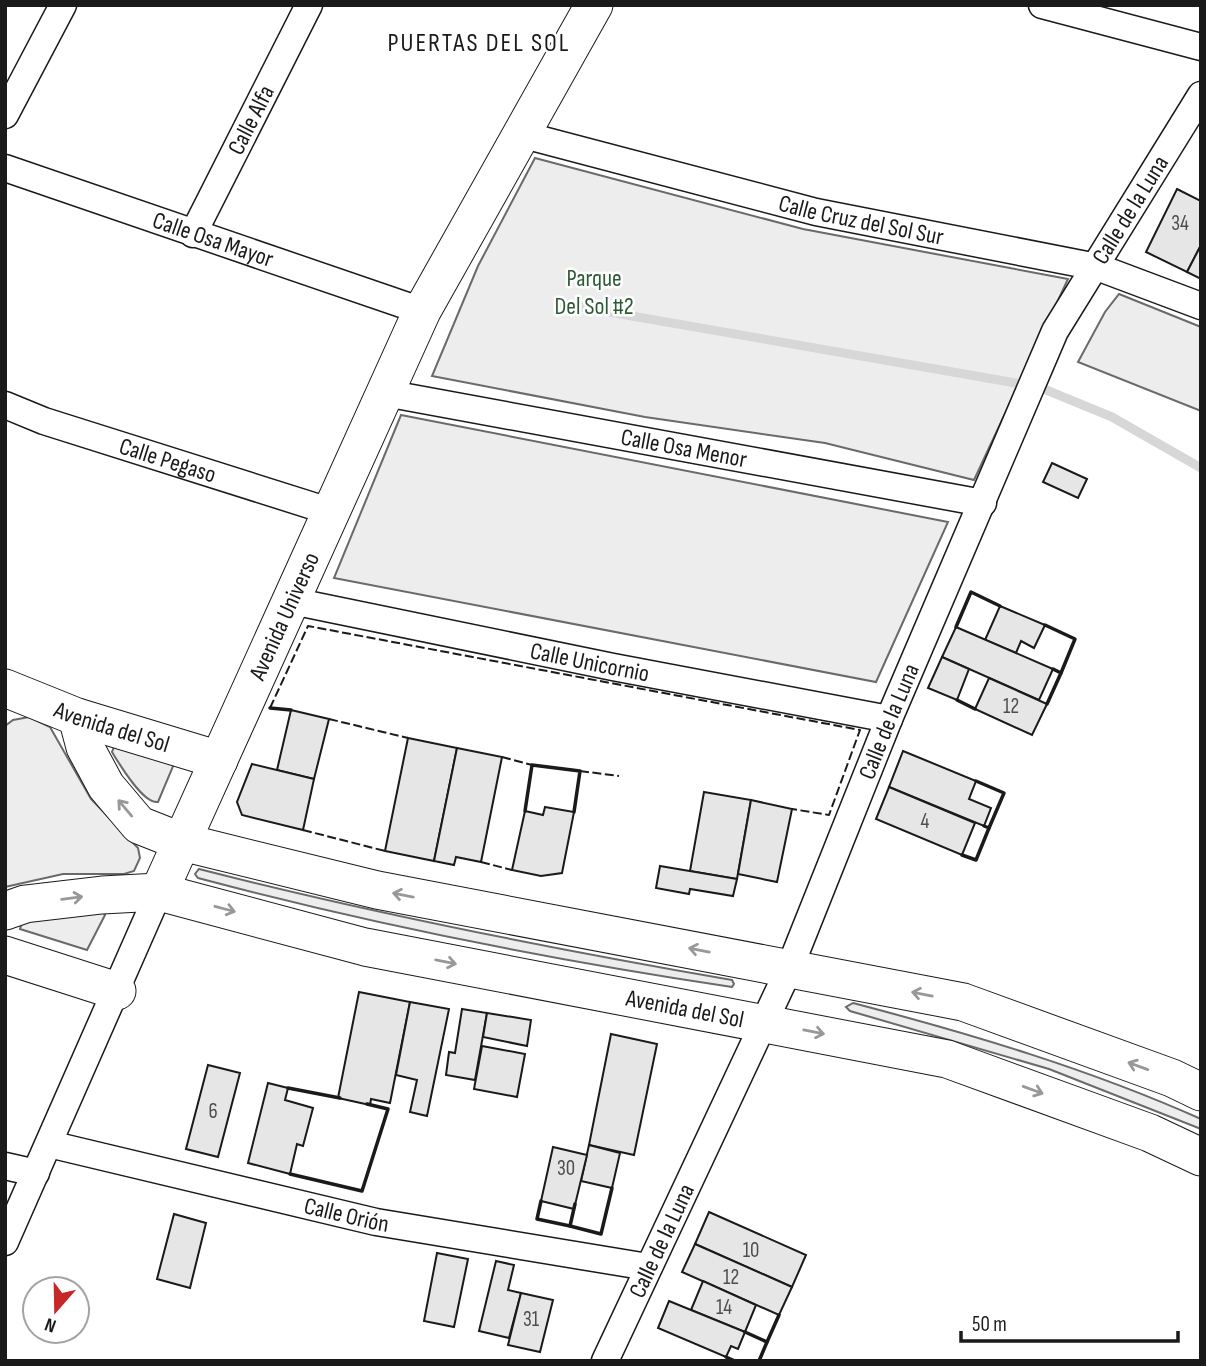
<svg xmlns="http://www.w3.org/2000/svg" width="1206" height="1366" font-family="'Sofia Sans Condensed',sans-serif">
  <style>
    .green { fill: #ededed; stroke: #6a6a6a; stroke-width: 2 }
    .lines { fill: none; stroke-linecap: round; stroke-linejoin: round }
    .stream { stroke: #d7d7d7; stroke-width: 9 }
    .building { fill: #e6e6e6; stroke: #1a1a1a; stroke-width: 2 }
    .street-casing { stroke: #1a1a1a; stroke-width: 29 }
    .secondary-casing { stroke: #1a1a1a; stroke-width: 39 }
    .street { stroke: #fff; stroke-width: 26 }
    .secondary { stroke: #fff; stroke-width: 37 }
    .fence { stroke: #1a1a1a; stroke-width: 2; stroke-dasharray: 9 3.5; stroke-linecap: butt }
    .wall { stroke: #1a1a1a; stroke-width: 3.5 }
    .oneway { stroke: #989898 }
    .labels { text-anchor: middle; stroke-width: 5; stroke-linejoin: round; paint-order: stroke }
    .number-label { font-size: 21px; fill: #4d4d4d }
    .street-label { font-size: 24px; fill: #1a1a1a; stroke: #fff }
    .park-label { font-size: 24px; fill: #2b5a34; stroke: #fff }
    .neighbourhood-label { font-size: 26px; letter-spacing: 2px; fill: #1a1a1a; stroke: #fff }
  </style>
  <rect width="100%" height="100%" fill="#fff"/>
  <g class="green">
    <polygon points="535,158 803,229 1068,279 974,480 825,443 645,417 432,376 478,266"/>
    <polygon points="1119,294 1201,327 1201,411 1078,362 1105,312"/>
    <polygon points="401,415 948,522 876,682 334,578"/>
    <polygon points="29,717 50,727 91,799 138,848 140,858 134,871 124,874 63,874 5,887 5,726 13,720"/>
    <path d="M114,747L174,764L158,802C143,804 120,765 112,752Z"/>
    <path d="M199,869C375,914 553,949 732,980L734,984L732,987C552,960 375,925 198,878L195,874Z"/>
    <polygon points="103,912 105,915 87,950 20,929 22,922"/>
    <path d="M853,1003C971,1034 1089,1069 1201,1119V1129L1049,1069L850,1011L846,1007Z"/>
  </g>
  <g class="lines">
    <polyline class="stream" points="563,304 1039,387 1112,417 1201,468"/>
  </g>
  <g class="building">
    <polygon points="1177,189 1201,201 1201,245 1187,272 1146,252"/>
    <polygon points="1201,245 1201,279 1187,272"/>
    <polygon points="1052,463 1087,479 1078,498 1043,482"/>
    <polygon points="1000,606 1045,625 1034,648 1021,641 1016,653 985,640"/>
    <polygon points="956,627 1053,669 1039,700 942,657"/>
    <polygon points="942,657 969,669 957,700 928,688"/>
    <polygon points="989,678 1047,704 1032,735 975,709"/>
    <polygon points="291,710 329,719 314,779 277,770"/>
    <polygon points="408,738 457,748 434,861 385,851"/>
    <polygon points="457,748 502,757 481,862 456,857 454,865 434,861"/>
    <polygon points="903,751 976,781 969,799 991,808 984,826 889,787"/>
    <polygon points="252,764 314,779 303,830 242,815 237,802"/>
    <polygon points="889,787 975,823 962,855 876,819"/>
    <polygon points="704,792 751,800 737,879 690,871"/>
    <polygon points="751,800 792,809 777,882 738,874"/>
    <polygon points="545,807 574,812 562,873 541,876 512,870 525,811 543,815"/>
    <polygon points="660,866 737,879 733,896 690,889 689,894 656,888"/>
    <polygon points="359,992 410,1002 390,1103 371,1099 370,1105 338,1098"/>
    <polygon points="410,1002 449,1009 427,1116 410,1112 417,1080 396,1075"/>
    <polygon points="462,1009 487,1013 475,1080 446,1075 449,1052 455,1053"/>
    <polygon points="487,1013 531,1020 527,1046 483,1037"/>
    <polygon points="611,1034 657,1044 634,1155 589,1145"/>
    <polygon points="482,1046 525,1054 517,1097 474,1089"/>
    <polygon points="208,1065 240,1073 218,1157 186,1149"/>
    <polygon points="268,1083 288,1088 285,1100 313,1108 303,1146 297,1144 290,1174 248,1163"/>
    <polygon points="589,1145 620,1153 612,1188 581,1181"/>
    <polygon points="553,1147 587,1155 574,1209 541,1201"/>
    <polygon points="709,1212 806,1255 792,1287 695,1244"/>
    <polygon points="174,1214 206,1223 190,1288 157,1279"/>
    <polygon points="695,1244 792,1287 779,1315 682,1272"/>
    <polygon points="437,1253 468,1259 454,1327 424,1321"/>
    <polygon points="496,1261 514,1265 508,1290 521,1293 509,1338 479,1331"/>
    <polygon points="703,1281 756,1305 745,1332 691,1310"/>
    <polygon points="521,1293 553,1300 540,1352 508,1345"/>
    <polygon points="669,1301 745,1332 738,1349 731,1346 726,1357 658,1328"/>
  </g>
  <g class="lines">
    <defs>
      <g id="street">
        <polyline points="1042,5 1201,47"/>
        <polyline points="5,115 63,5"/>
        <path id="s1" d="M520,134L816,212L1097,267L1201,306"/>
        <path id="s2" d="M5,168L422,311"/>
        <path id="s3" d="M193,234L309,5"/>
        <path id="s4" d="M385,393L983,503"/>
        <path id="s5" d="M5,405L44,421L332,512"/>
        <path id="s6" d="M292,601L613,667L889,719"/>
        <path id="s7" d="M49,1144L376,1222L648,1267"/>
        <polyline points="5,1166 36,1173"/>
        <polyline points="5,1242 159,892"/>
        <path id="s8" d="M605,1361L790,967L889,719L1055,331L1201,95"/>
      </g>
      <g id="secondary">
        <path id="s9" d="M5,688L77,717L219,760"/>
        <polyline points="77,717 85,747 106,786 139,825 182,842 377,890 963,1002 1172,1078 1201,1092"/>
        <path id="s10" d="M159,892L422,311L594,5"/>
        <path id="s11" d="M5,911L25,904L102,895L159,892L365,947L947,1059L1150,1133L1201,1157"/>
        <polyline points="5,955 117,991"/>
      </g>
    </defs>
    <use href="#street" class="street-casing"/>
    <use href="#secondary" class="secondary-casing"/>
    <use href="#street" class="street"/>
    <use href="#secondary" class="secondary"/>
    <g class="fence">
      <polyline points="270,708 308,626 860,730 829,815 792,809"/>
      <polyline points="329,719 408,738"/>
      <polyline points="502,757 532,765"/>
      <polyline points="580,771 619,776"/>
      <polyline points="303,830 385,851"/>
      <polyline points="481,862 512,870"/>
    </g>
    <g class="wall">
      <polyline points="1045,625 1075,639 1061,673 1053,669"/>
      <polyline points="956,627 971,592 1000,606"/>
      <polyline points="957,700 975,709"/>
      <polyline points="1047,704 1061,673"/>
      <polyline points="270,708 291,710"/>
      <polyline points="976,781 1004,793 989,828"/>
      <polyline points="525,811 532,765 580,771 574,812"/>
      <polyline points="962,855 976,860 989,828 984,826"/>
      <polyline points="288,1088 340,1098"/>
      <polyline points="290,1174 362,1191 388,1109 367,1104"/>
      <polyline points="541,1201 537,1219 570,1226"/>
      <polyline points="575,1204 570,1226 601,1234 612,1188"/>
      <polyline points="745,1332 767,1342 779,1315"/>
      <polyline points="726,1357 735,1361"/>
      <polyline points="759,1361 767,1342"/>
    </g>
  </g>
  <defs><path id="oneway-shaft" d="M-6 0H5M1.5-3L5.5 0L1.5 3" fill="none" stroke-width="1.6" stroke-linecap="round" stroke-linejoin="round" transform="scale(1.75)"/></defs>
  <g class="oneway">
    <use href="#oneway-shaft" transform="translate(125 808) rotate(-130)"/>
    <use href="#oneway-shaft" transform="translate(403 895) rotate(-169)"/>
    <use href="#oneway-shaft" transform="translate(72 898) rotate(-7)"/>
    <use href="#oneway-shaft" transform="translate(225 909) rotate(15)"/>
    <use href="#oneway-shaft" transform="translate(699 950) rotate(-169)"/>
    <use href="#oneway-shaft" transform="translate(446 962) rotate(11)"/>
    <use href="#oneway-shaft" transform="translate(922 994) rotate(-169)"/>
    <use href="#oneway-shaft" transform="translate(814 1032) rotate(11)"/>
    <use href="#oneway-shaft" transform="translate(1138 1066) rotate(-160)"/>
    <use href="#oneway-shaft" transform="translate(1033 1090) rotate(20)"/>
  </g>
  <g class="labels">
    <g class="number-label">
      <text x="1180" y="230">34</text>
      <text x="1011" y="713">12</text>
      <text x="925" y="828">4</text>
      <text x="213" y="1118">6</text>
      <text x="566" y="1175">30</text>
      <text x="751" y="1257">10</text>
      <text x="731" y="1284">12</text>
      <text x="724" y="1314">14</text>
      <text x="531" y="1326">31</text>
    </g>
    <g class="street-label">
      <text dy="8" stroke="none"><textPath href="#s3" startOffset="128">Calle Alfa</textPath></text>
      <text dy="8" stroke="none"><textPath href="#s8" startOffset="1267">Calle de la Luna</textPath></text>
      <text dy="8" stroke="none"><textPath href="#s1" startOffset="352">Calle Cruz del Sol Sur</textPath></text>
      <text dy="8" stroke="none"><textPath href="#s2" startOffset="220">Calle Osa Mayor</textPath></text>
      <text dy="8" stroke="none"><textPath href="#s4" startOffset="304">Calle Osa Menor</textPath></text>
      <text dy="8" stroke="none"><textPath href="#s5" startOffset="172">Calle Pegaso</textPath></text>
      <text dy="8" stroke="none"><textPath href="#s10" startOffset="303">Avenida Universo</textPath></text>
      <text dy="8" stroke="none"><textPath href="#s6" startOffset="304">Calle Unicornio</textPath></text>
      <text dy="8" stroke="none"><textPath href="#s8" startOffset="700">Calle de la Luna</textPath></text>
      <text dy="8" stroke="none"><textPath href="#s9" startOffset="114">Avenida del Sol</textPath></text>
      <text dy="8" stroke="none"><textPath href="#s11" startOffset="695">Avenida del Sol</textPath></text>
      <text dy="8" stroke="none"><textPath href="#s7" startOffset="306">Calle Orión</textPath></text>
      <text dy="8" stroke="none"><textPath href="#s8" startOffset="133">Calle de la Luna</textPath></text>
    </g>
    <g class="park-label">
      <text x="594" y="286">Parque<tspan x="594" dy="28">Del Sol #2</tspan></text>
    </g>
    <g class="neighbourhood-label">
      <text x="479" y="51">PUERTAS DEL SOL</text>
    </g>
  </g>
  <rect width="1206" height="1366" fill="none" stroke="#1a1a1a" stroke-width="14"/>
  <g transform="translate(56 1310) rotate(200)"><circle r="33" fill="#ffffff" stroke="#a3a3a3" stroke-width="2"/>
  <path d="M0-5L12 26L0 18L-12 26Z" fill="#c62828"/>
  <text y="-10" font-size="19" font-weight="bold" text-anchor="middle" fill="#1a1a1a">N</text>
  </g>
  <path d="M961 1331v10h217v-10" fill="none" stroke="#1a1a1a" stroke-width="3.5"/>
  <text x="972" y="1331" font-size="21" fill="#1a1a1a" stroke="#ffffff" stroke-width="5" paint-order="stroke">50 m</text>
</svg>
